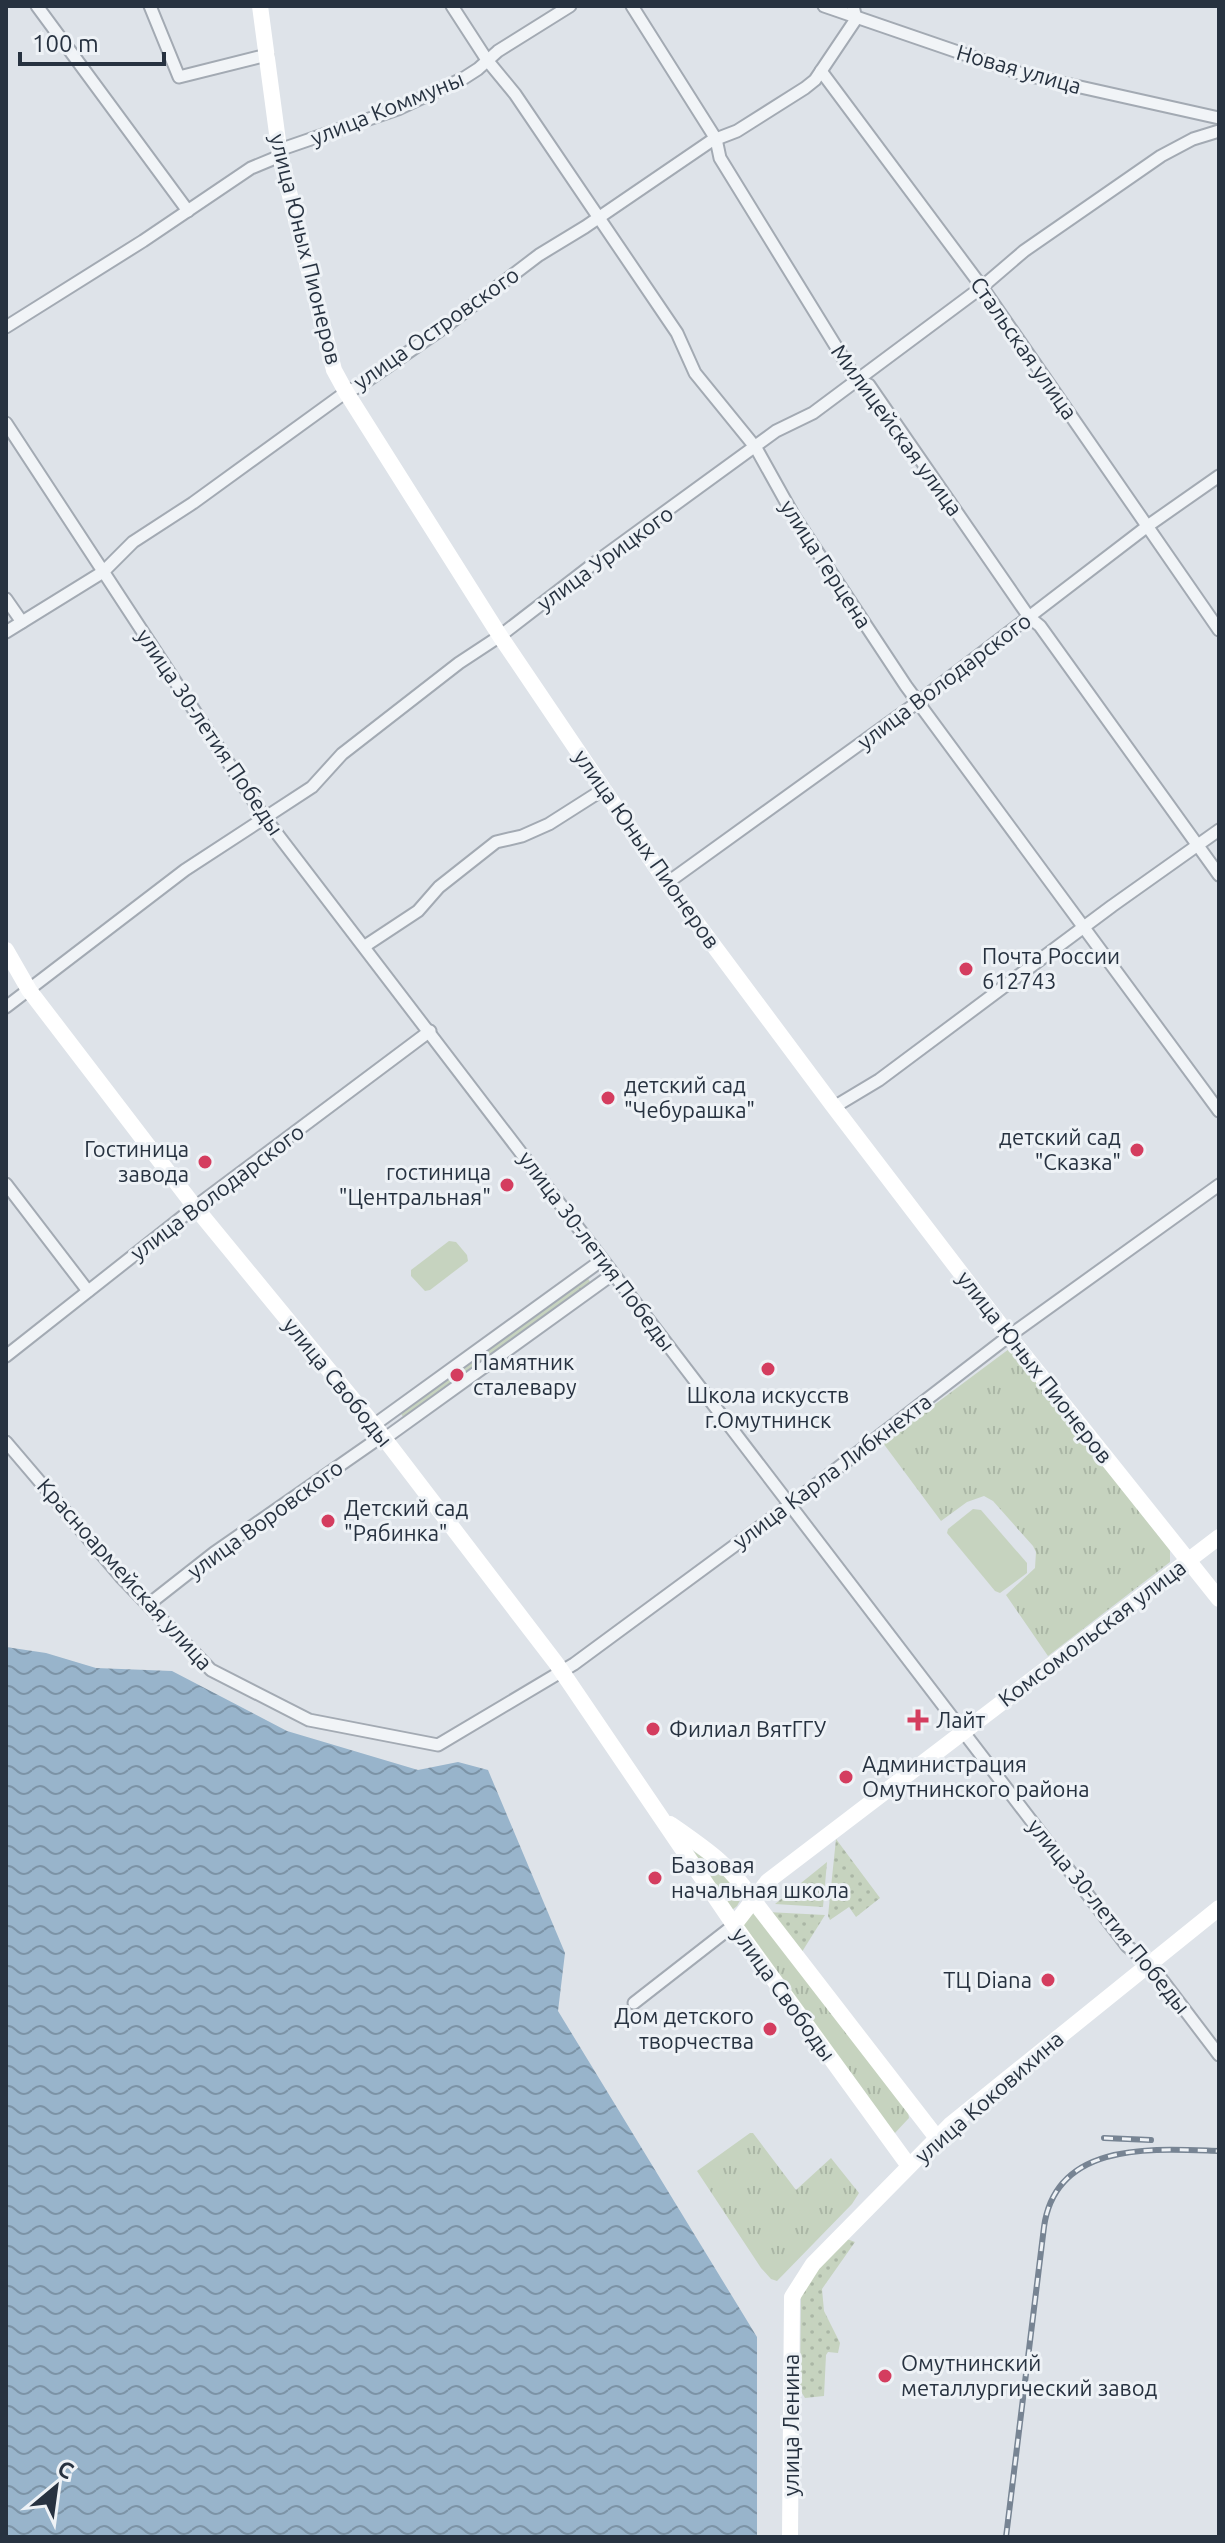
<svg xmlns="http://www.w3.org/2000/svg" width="1225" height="2543" font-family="Ubuntu,sans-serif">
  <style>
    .grass { fill: url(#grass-dots) }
    .park { fill: url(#park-tufts) }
    .pitch { fill: #c6d3bf }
    .water { fill: url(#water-waves) }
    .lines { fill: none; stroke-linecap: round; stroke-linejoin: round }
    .street-casing { stroke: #a3aab3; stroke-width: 15 }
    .street { stroke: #f1f4f7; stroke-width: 11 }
    .secondary { stroke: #fff; stroke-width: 16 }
    .rail-casing { stroke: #778493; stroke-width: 6 }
    .rail { stroke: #eef2f6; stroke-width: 3; stroke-dasharray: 9; stroke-linecap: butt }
    .poi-dot { fill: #d43d5f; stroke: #eef2f6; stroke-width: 3 }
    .labels { text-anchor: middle; stroke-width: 6; stroke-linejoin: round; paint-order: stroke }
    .street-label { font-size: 22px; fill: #273240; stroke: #eef2f6 }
    .poi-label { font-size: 22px; fill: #273240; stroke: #eef2f6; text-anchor: start }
  </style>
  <defs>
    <pattern id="grass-dots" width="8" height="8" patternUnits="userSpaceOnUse" patternTransform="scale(2)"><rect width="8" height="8" fill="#c6d3bf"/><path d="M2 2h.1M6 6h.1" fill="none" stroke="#aab6a5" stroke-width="1.8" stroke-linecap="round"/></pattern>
    <pattern id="park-tufts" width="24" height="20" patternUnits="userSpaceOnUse" patternTransform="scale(2)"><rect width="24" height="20" fill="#c6d3bf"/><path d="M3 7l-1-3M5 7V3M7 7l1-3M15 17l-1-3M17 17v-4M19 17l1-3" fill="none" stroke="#aab6a5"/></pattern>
    <pattern id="water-waves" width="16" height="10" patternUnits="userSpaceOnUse" patternTransform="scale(2)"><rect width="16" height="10" fill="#98b4cb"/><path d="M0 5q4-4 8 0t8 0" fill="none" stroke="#7c93a6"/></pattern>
  </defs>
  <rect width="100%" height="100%" fill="#dee3e9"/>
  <g class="grass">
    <polygon points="836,1839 880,1898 856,1917 849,1907 830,1920 828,1916"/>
    <polygon points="827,1862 823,1907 775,1904"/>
    <polygon points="767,1912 825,1915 800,1955"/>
    <polygon points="847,2239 855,2242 822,2289 824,2311 840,2343 838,2353 828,2352 826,2355 824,2396 805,2398 800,2390 801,2295 804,2285"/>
  </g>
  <g class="park">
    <polygon points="587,1277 592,1285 405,1420 400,1412"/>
    <polygon points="1009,1349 1013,1351 1170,1550 1170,1562 1048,1656 1006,1595 1035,1568 1036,1552 1033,1546 993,1501 984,1496 967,1502 941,1521 883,1443"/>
    <polygon points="692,1850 727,1874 743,1895 737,1906 732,1910"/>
    <polygon points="754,1913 908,2112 909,2118 894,2134 741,1923"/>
    <polygon points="750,2133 753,2133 796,2190 831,2158 859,2193 852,2204 777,2281 771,2279 761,2268 697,2171"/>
  </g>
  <g class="pitch">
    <polygon points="449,1241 456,1242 467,1255 468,1261 430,1290 425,1291 411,1276 411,1270"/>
    <polygon points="973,1509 981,1510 1027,1563 1027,1573 1000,1593 995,1591 947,1533 948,1529"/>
  </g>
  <polygon class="water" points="6,1647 46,1653 96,1668 172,1671 287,1731 418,1770 458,1762 488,1770 565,1953 558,2011 757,2337 757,2537 6,2537"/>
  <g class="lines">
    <defs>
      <g id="street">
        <polyline points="37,6 188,211"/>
        <polyline points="150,6 179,77 267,55"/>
        <polyline points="452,6 487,60 515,94 677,333 695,373 756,448 795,518 906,686 1219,1111"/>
        <polyline points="632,6 716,139 720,158 856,379 869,385 1029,617 1040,626 1219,875"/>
        <polyline points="824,6 1022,74 1219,118"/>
        <polyline points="821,71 982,287 1219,630"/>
        <polyline points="279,150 398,109 464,78 478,69 498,51 570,6"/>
        <polyline points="6,327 143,241 251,168 280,156"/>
        <polyline points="6,423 262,814 1127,1946 1150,1964 1219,2055"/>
        <polyline points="6,599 22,622"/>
        <polyline points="6,632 103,572 133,542 193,503 346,392 358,387 446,326 539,255 585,227 711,141 737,131 805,88 815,80 856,19 853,6"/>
        <polyline points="667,883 918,702 1149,525 1219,476"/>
        <polyline points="365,946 418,911 439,887 496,842 522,836 549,824 604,789"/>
        <polyline points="6,1007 185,870 312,787 342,754 459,663 500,636 592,565 776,431 813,413 982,287 1024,251 1161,156 1193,139 1219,131"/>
        <polyline points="834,1107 879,1080 1112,906 1219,830"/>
        <polyline points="6,1184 88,1291"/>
        <polyline points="6,1356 195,1207 430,1031"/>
        <polyline points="374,1425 602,1260"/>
        <polyline points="384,1439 613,1274"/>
        <polyline points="6,1442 121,1577 211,1670 309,1720 438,1745 574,1664 791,1504 1009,1336 1219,1185"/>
        <polyline points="149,1604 214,1553 382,1436"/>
        <polyline points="634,2003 734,1925"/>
      </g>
    </defs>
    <use href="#street" class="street-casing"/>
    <use href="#street" class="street"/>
    <g class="secondary">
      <polyline points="260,6 280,156 334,370 346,392 500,636 667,883 834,1107 1009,1336 1219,1599"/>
      <polyline points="6,950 29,990 195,1207 374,1425 556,1663 734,1925 909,2166"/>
      <path d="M670,1824C712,1853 731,1866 760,1909L937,2138"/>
      <polyline points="734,1925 768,1881 1219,1537"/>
      <polyline points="790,2537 792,2297 813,2264 950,2125 1219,1908"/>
    </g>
    <defs>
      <g id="rail">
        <polyline points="1104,2138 1151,2140"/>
        <path d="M1006,2537L1044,2227C1056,2140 1155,2149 1219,2151"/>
      </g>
    </defs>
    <use href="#rail" class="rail-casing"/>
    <use href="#rail" class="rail"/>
  </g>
  <g class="poi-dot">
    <circle cx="966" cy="969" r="8"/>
    <circle cx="608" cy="1098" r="8"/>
    <circle cx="1137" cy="1150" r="8"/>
    <circle cx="205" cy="1162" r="8"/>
    <circle cx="507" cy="1185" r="8"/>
    <circle cx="768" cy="1369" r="8"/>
    <circle cx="457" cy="1375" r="8"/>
    <circle cx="328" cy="1521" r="8"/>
    <path d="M914 1708h8v8h8v8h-8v8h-8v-8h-8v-8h8z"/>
    <circle cx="653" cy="1729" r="8"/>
    <circle cx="846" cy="1777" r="8"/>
    <circle cx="655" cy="1878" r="8"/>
    <circle cx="1048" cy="1980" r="8"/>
    <circle cx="770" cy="2029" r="8"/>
    <circle cx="885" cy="2376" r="8"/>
  </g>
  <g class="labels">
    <g class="street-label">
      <text transform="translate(1019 69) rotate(16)" y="8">Новая улица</text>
      <text transform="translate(387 108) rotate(-22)" y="8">улица Коммуны</text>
      <text transform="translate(306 249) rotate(76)" y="8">улица Юных Пионеров</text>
      <text transform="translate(436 328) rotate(-35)" y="8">улица Островского</text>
      <text transform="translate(1024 348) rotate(55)" y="8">Стальская улица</text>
      <text transform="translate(897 430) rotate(54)" y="8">Милицейская улица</text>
      <text transform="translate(605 558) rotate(-36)" y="8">улица Урицкого</text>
      <text transform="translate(826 564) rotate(57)" y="8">улица Герцена</text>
      <text transform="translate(944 681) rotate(-37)" y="8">улица Володарского</text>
      <text transform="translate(210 732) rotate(56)" y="8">улица 30-летия Победы</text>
      <text transform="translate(647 849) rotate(55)" y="8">улица Юных Пионеров</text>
      <text transform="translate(217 1192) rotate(-37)" y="8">улица Володарского</text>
      <text transform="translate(597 1251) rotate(53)" y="8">улица 30-летия Победы</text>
      <text transform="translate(1035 1367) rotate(52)" y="8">улица Юных Пионеров</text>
      <text transform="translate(338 1382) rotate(51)" y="8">улица Свободы</text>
      <text transform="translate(832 1471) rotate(-37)" y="8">улица Карла Либкнехта</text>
      <text transform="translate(265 1519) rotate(-36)" y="8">улица Воровского</text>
      <text transform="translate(125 1574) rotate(48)" y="8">Красноармейская улица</text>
      <text transform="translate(1092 1633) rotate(-37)" y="8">Комсомольская улица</text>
      <text transform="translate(1109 1916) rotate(51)" y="8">улица 30-летия Победы</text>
      <text transform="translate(784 1994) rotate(54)" y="8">улица Свободы</text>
      <text transform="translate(989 2097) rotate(-41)" y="8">улица Коковихина</text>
      <text transform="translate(791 2425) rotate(-90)" y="8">улица Ленина</text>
    </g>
    <g class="poi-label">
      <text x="982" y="964">Почта России<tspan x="982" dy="25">612743</tspan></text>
      <text x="624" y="1093">детский сад<tspan x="624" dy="25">"Чебурашка"</tspan></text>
      <text x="1121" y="1145" text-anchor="end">детский сад<tspan x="1121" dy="25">"Сказка"</tspan></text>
      <text x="189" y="1157" text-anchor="end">Гостиница<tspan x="189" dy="25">завода</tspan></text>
      <text x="491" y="1180" text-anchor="end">гостиница<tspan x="491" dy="25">"Центральная"</tspan></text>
      <text x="473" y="1370">Памятник<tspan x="473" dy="25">сталевару</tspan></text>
      <text x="768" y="1403" text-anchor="middle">Школа искусств<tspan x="768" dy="25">г.Омутнинск</tspan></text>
      <text x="344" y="1516">Детский сад<tspan x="344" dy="25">"Рябинка"</tspan></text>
      <text x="936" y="1728">Лайт</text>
      <text x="669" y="1737">Филиал ВятГГУ</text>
      <text x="862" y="1772">Администрация<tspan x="862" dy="25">Омутнинского района</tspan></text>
      <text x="671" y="1873">Базовая<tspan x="671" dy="25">начальная школа</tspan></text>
      <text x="1032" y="1988" text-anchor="end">ТЦ Diana</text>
      <text x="754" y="2024" text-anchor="end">Дом детского<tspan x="754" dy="25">творчества</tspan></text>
      <text x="901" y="2371">Омутнинский<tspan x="901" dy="25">металлургический завод</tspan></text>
    </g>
  </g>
  <rect width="1225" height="2543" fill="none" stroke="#273240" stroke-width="16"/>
  <g transform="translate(56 2487) rotate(29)" stroke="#eef2f6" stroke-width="6" paint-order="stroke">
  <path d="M0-6L14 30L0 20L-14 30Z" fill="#273240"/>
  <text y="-12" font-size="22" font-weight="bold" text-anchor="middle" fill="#273240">С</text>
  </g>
  <path d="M20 52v12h144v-12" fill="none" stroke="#273240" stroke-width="4"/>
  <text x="32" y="52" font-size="24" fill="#273240" stroke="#eef2f6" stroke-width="6" paint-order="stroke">100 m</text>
</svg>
